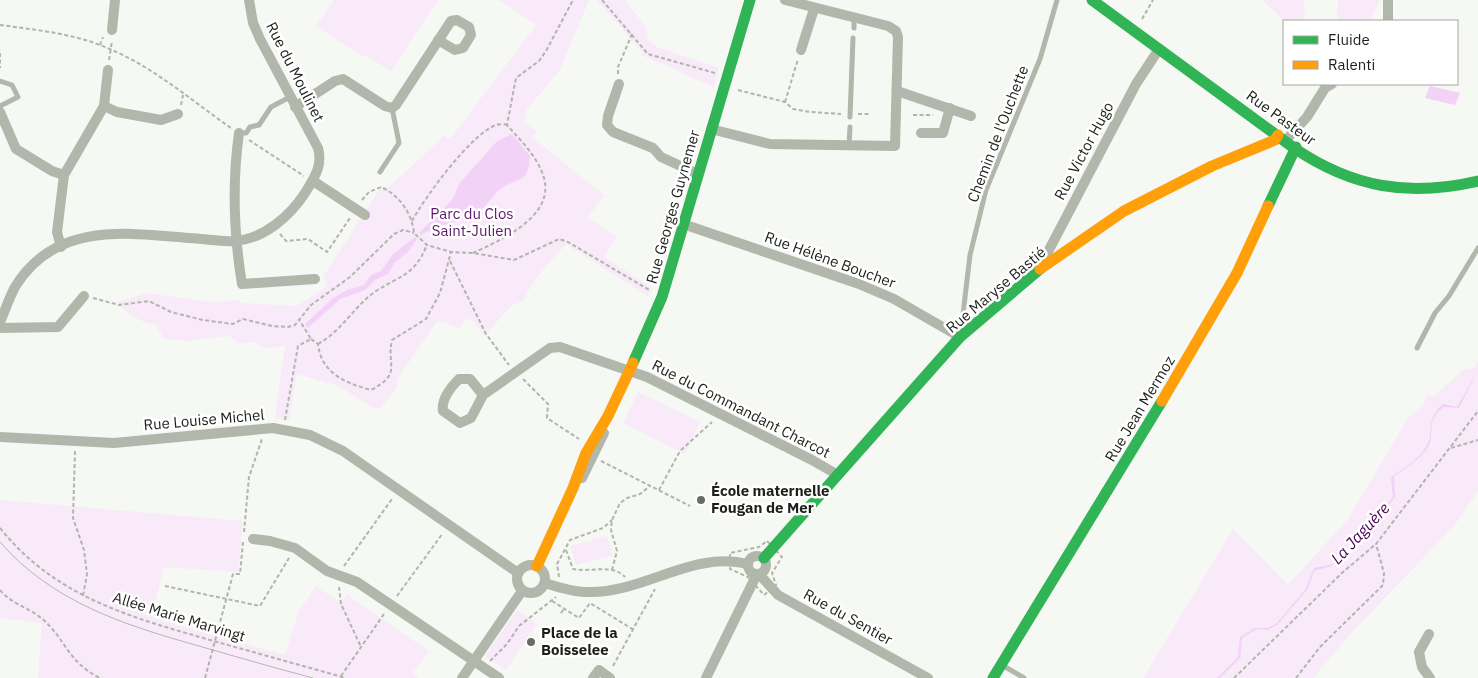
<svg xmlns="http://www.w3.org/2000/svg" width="1478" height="678" font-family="'IBM Plex Sans',sans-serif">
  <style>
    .green { fill: #f8eaf9 }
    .water { fill: #f2d2f7 }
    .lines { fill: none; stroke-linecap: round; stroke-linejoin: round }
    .path { stroke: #b1b5ad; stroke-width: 2; stroke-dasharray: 4 2.5; stroke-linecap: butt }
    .lane { stroke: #b1b7ab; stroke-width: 5 }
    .street { stroke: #b1b7ab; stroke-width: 10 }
    .fast { stroke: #30b455; stroke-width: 11 }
    .slow { stroke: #ff9f0a; stroke-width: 11 }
    .tram { stroke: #b3b7af; stroke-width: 1 }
    .poi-dot { fill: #696b67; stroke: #fff; stroke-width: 2 }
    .labels { text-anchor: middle; stroke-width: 5; stroke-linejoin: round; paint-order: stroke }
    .street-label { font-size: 15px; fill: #1d1f1b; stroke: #fff }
    .park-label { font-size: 15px; fill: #5d196a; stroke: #fff }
    .poi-label { font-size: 15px; font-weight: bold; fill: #1d1f1b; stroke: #fff; text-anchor: start }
    .water-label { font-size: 16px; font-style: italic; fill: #4b0057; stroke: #fff }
  </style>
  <rect width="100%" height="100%" fill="#f6f8f3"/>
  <g class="green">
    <polygon points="334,0 438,0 391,71 365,55 363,57 316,26"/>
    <path d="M499,0H589L560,70L527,109L524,122L537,131L532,137L605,196L587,217L617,237L604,257L651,287L648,296L566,244C553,258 529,284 524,301L512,305L484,336L474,322L468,318L459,328L444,322H437L399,376L395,390L381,408L375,409L338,386L297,374L289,420L275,418L285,345L267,349L254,342L238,343L229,336L187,341L164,339L156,325C140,322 127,315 117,302L146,293L212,302L240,300L241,303L296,306L328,286L323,277L381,187H389L444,136L450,139L536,25Z"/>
    <polygon points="597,0 625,0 645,26 648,40 657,47 719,68 714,87 642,55 643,53"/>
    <polygon points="1262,0 1304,0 1305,21 1285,21"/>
    <polygon points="1338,0 1380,0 1370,21 1337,21"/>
    <polygon points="1478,361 1478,491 1454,526 1355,629 1313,678 1143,678 1233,529 1288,585 1349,518 1407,419 1424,405 1426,395 1434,396 1463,370 1474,368"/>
    <polygon points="638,392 700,422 685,454 623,423"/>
    <polygon points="0,500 243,521 238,572 164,567 151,617 285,655 299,611 316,586 341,603 347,595 429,651 412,674 418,678 38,678 42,623 0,618"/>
    <polygon points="607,536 613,555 576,565 570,546"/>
    <polygon points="517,610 537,624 506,670 485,656"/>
  </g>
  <g class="water">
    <polygon points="1430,86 1460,93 1455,105 1425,98"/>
    <path d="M512,134L530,156C528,183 522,176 503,187C493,193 488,206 478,212C460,222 439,224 421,235L419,233L452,200L460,183L497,141Z"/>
    <polygon points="415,237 417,239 408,252 394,263 388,274 375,280 365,290 340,299 308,328 305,324 332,299 347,290 364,285 371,275 381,271 394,253"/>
    <path d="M1478,370L1459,408L1444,407C1424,420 1436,437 1427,449C1418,460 1406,469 1394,476L1395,497L1383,513L1332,566L1314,571L1307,590L1277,625L1268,630L1257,629L1242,638L1240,658L1220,678H1217L1238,657L1240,637L1255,628H1267L1276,624L1305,590L1314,568L1333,564L1372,523L1393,497L1391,479L1393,475C1405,469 1419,458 1426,447C1435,432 1424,421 1443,404L1457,407Z"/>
  </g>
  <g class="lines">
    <g class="path">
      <polyline points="602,0 648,54 715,73"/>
      <polyline points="1142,19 1153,0"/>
      <path d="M0,25C37,30 78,34 112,50C156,69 192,101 231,128"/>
      <polyline points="100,45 103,37"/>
      <polyline points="0,53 0,68"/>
      <polyline points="109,60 112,41"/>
      <polyline points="618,74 618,67 632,34"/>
      <polyline points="738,90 785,102 793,109 810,112 841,114"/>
      <polyline points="785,102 798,59"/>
      <polyline points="181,105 183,95"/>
      <polyline points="858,114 869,114"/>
      <polyline points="913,115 933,115"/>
      <polyline points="249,140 304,176"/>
      <path d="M362,200L369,192L381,187C399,195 412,213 414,233L427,245L451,252L473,253L514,260L559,239L568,242L651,291"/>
      <path d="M412,221C425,197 471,134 496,125C499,124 504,124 507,125"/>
      <polyline points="280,234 286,241 308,239 327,252 350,218"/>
      <path d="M473,253C499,241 555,217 544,178C538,157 521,141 507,125L516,78L539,61L546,51L573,0"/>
      <polyline points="450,261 486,334 509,365"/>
      <polyline points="93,298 119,305 149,301 171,312 203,320 233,324 243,319 272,326 288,327 295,325 311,305 350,277 394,234 403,230 414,233"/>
      <path d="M311,339L318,344C321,373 345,383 371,390C403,373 386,366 392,340L426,319L440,293L451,252"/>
      <path d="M318,344C343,330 354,306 376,291C401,275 414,276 427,245"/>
      <polyline points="523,379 548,404 547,418 579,439"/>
      <polyline points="285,420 298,346 311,339 300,321"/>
      <polyline points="1451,448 1478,440"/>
      <polyline points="75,451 73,518 84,550 87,574 83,596"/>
      <polyline points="601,461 690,506"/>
      <polyline points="659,490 680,451 712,422"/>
      <path d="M0,528C57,599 134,618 217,642C260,654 303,666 346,678"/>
      <polyline points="244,532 249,477 262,439"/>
      <polygon points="767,541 782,557 772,573 776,585 764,595 748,577 730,569 730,553 759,547"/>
      <path d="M566,550L573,569C590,573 612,563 625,577"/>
      <polyline points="344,566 392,499"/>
      <polyline points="612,570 617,551 611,530 612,520 620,503 627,498 640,494 650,486"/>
      <polyline points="559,577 557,564 570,540 603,528 612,520"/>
      <polyline points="165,586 260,606 289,558"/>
      <polyline points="339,587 341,604 361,647"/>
      <path d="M0,590C11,604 28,607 41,618C65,637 67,662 100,678"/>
      <polyline points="397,596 443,533"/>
      <polyline points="552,601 579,618 590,603 634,630"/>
      <polyline points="561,613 564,609"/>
      <polyline points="490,661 507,644 519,626 556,597"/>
      <polyline points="613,666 655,589"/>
      <polyline points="341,676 384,614"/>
      <polyline points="205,678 233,574 240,574 243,542"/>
      <polyline points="1234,678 1343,572 1376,544 1478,411"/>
      <polyline points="1296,678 1320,647 1383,585 1384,573 1376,544"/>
    </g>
    <g class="lane">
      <polyline points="854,28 854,19"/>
      <polyline points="0,81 12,85 18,97 0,106"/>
      <polyline points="850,117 853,38"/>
      <polyline points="239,133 246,133 250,127 259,125 271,107 290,97"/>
      <polyline points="849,145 850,127"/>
      <polyline points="380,172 399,143 392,108"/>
      <polyline points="961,331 970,255 986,190 1040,59 1057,0"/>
      <polyline points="1417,348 1435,313 1449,296 1478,248"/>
      <polyline points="1002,665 1024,678"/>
    </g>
    <g class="street">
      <polyline points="1388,21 1388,0"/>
      <polyline points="112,30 115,0"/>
      <polyline points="801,50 814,9"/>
      <polyline points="619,84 608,116 607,125 613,132 653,148 661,157 698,174"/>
      <polyline points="897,91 971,116"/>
      <polyline points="104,106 117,112 161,120 178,114"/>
      <polyline points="295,107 335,81 343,79 385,106 392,108 396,105 451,21 457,20 469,27 471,35 463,48 455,50 438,40"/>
      <polyline points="0,112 16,149 52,171 64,175"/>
      <polyline points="711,129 770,144 895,146 898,37 896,31 888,26 785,0"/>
      <path d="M239,133C232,183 234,235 242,284L315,279"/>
      <polyline points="921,133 943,133 950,108"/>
      <polyline points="1286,140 1307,117 1325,88 1332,84"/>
      <polyline points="313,181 365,215"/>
      <polyline points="683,224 859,284 894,299 960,337"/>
      <polyline points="61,247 57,232 64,175 104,106 108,70"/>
      <polyline points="1040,267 1136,84 1159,49"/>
      <path d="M0,322C5,311 9,298 15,287C57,218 134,234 201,239C212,240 224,242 235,241C264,239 290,216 305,193C314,178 323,166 318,148L260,39L253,23L249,0"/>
      <polyline points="0,328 58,327 84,296"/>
      <path d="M483,395L470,379H459C451,387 441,399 443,411L460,423L471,418L483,395L550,348L560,347L647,377L812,460L838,475"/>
      <polyline points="0,437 114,443 273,428 310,435 343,451 518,573"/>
      <polyline points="582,478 604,433"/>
      <polyline points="253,539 270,541 295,548 327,571 357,582 499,678"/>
      <circle cx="757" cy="565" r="9"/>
      <circle cx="531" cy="579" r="14"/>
      <polyline points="759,574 778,595 928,678"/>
      <path d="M545,583C558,587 573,592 587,592C643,594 692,550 748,564"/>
      <polyline points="1429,634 1419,652 1422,667 1430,678"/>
      <polyline points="462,678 522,591"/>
      <polyline points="593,678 599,670 610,678"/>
      <polyline points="706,678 757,574"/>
    </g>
    <g class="fast">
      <path d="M1092,0L1294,148C1353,188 1409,197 1478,181"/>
      <polyline points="1268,206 1296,147"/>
      <polyline points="633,363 662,297 750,0"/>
      <polyline points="764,558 960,337 1040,269"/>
      <polyline points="993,678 1162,401"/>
    </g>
    <g class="slow">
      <polyline points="1040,269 1124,211 1212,166 1275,140 1278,135"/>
      <polyline points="1162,401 1237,273 1268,206"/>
      <polyline points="537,566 573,488 586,453 608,416 633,363"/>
    </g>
    <path class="tram" d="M0,542C52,602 124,625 199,646C237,657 275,668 313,678"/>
  </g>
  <g class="poi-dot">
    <circle cx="701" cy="500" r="5"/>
    <circle cx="531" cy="642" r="5"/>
  </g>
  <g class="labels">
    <g class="street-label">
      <text transform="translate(295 72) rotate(63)" y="5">Rue du Moulinet</text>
      <text transform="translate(1281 118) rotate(36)" y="5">Rue Pasteur</text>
      <text transform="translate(998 134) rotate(-69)" y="5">Chemin de l'Ouchette</text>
      <text transform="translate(1084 151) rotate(-62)" y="5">Rue Victor Hugo</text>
      <text transform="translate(673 207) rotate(-74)" y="5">Rue Georges Guynemer</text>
      <text transform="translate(830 260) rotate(20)" y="5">Rue Hélène Boucher</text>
      <text transform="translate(996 290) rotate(-40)" y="5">Rue Maryse Bastié</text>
      <text transform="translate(741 409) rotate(27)" y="5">Rue du Commandant Charcot</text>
      <text transform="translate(1140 409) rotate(-59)" y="5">Rue Jean Mermoz</text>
      <text transform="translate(204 420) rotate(-5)" y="5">Rue Louise Michel</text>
      <text transform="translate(179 617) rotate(17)" y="5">Allée Marie Marvingt</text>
      <text transform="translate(848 617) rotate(29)" y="5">Rue du Sentier</text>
    </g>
    <g class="park-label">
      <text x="472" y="219">Parc du Clos<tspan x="472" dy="17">Saint-Julien</tspan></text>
    </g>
    <g class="poi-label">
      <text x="711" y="496">École maternelle<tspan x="711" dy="17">Fougan de Mer</tspan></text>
      <text x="541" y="638">Place de la<tspan x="541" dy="17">Boisselee</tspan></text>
    </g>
    <g class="water-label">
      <text transform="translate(1360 533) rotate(-47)" y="6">La Jaguère</text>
    </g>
  </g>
  <rect x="1283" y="20" width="175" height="65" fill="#ffffff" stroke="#a5a5a4"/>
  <rect x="1293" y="36" width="25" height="8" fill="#30b455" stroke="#a5a5a4"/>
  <text x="1328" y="45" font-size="15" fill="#1d1f1b">Fluide</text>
  <rect x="1293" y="61" width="25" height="8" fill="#ff9f0a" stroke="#a5a5a4"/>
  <text x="1328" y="70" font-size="15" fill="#1d1f1b">Ralenti</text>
</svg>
